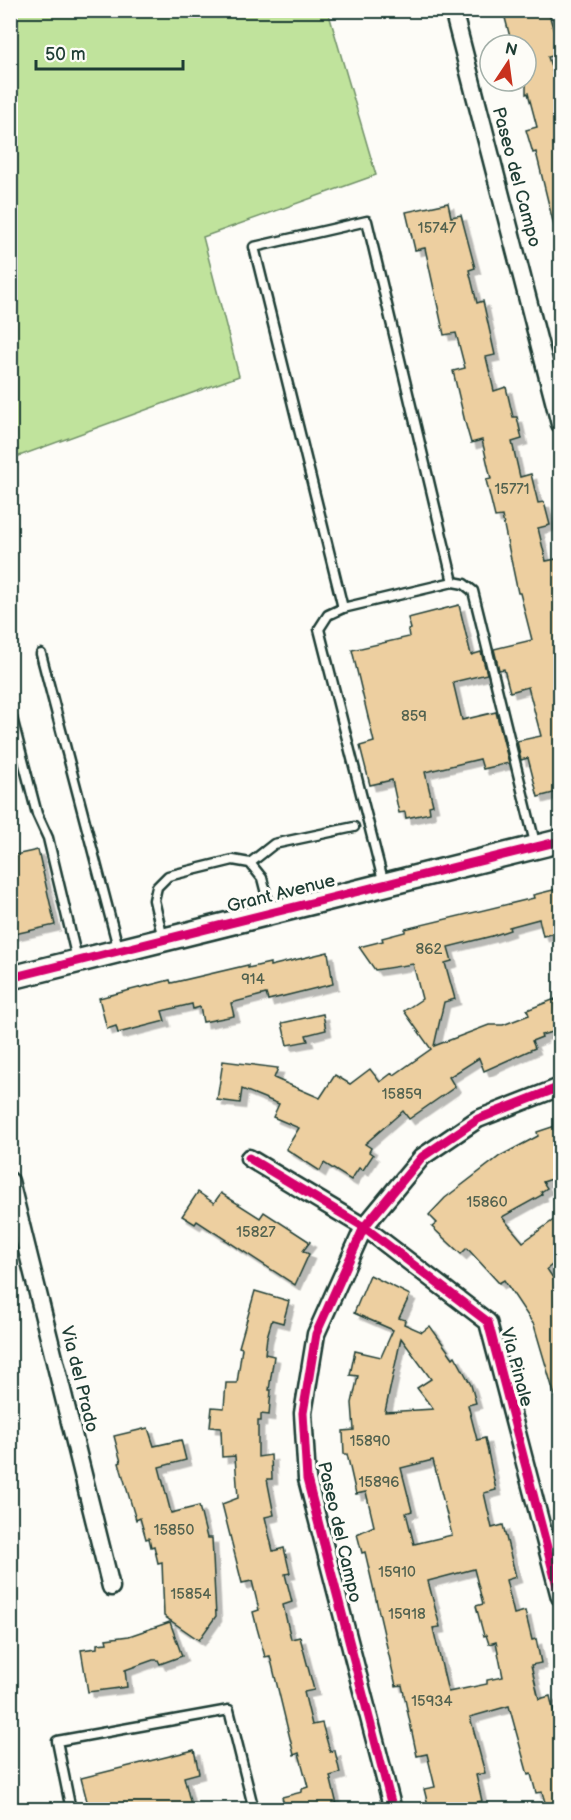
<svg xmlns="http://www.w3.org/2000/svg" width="571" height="1820" font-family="'Balsamiq Sans',sans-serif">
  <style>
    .green { fill: #c0e39c; stroke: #709068; stroke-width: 1.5 }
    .building { fill: #edcfa0; stroke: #1f3d34; stroke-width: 1.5; fill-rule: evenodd; filter: url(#shadow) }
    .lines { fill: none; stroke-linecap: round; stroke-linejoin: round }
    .lane-casing { stroke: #1f3d34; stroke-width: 13 }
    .street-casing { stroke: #1f3d34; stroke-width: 21 }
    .secondary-casing { stroke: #1f3d34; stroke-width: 27 }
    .lane { stroke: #fdfcf7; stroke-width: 8 }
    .street { stroke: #fdfcf7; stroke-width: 16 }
    .secondary { stroke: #fdfcf7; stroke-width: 22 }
    .cycleway-casing { stroke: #fdfcf7; stroke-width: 13 }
    .cycleway { stroke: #d6006c; stroke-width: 9 }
    .labels { text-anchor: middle; stroke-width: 6; stroke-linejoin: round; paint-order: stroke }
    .number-label { font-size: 15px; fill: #52624f }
    .street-label { font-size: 18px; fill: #1f3d34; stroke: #fdfcf7 }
  </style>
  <defs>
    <filter id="shadow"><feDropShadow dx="5.5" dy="5.5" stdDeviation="0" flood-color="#0004"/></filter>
  </defs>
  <rect width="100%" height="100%" fill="#fdfcf7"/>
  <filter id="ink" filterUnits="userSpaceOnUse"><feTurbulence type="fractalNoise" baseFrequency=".0167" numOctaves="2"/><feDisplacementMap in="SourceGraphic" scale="12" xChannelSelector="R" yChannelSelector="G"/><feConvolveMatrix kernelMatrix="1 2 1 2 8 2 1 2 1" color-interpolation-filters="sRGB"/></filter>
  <g filter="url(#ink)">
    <polygon class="green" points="11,10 328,11 376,175 203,237 239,376 11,459"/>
    <g class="building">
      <polygon points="503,10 548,10 554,32 561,30 561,54 548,57 561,98 561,225 554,226 536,152 533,153 526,130 537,127 528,93 526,94 526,45 512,45"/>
      <polygon points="448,203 451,217 461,215 475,268 469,270 477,303 483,301 495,355 486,357 494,391 506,387 513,417 517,417 522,439 512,442 520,477 531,474 538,503 544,502 550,525 538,528 546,561 561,558 561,791 538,797 528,758 521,760 517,741 541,736 528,687 510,692 504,669 499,670 494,649 532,640 520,593 518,593 502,516 495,517 486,480 491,479 482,440 471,443 465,422 453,371 465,368 456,333 444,335 425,248 415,250 406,212"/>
      <polygon points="459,605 471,655 481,652 487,674 453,682 462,720 496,712 509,763 483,769 480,759 425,772 433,805 429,806 430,813 406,818 405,812 399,813 392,780 370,785 360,746 374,742 352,650 409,637 408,630 411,629 408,618"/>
      <polygon points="38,850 55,925 10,935 10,856"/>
      <polygon points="561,888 561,932 543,936 539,919 509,927 510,930 492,936 448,947 452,961 445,963 455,999 444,1002 434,1046 489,1025 503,1025 529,1015 527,1010 555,999 557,1007 561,1006 561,1030 541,1035 542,1037 532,1041 535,1048 484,1071 479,1058 449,1077 455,1087 409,1119 403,1111 365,1144 371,1148 369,1152 373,1155 363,1170 359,1168 351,1180 324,1163 320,1171 286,1149 299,1128 273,1117 279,1104 242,1089 240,1103 217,1100 223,1061 278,1068 274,1078 320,1098 335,1075 350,1084 370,1069 380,1082 392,1073 394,1075 431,1049 404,1011 422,999 413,964 375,970 359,947 383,941 382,938 405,932 405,929 534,898 533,895"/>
      <polygon points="328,952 333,984 268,1000 266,994 231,1003 234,1016 203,1022 200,1007 193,1009 192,1004 162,1011 165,1021 118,1033 116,1026 107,1029 99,998 170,980 171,983 248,965 248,968 270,963 270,966"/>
      <polygon points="323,1014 326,1030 306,1035 308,1041 287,1045 282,1023"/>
      <polygon points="561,1124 561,1176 543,1182 547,1188 541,1192 542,1195 502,1217 523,1242 555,1219 561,1229 561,1258 547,1269 561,1290 561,1400 556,1400 534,1325 504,1280 499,1283 467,1248 461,1254 432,1227 437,1223 429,1215 445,1198 500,1156 538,1136 537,1132"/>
      <polygon points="198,1192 214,1203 221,1193 260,1218 264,1212 310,1242 303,1251 309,1254 295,1285 197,1221 195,1224 182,1216"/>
      <path d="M370,1275L410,1295L399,1318L405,1320L404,1324L422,1332L430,1326L453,1358L455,1356L471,1385L476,1403L468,1405L477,1440L485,1438L496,1490L484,1493L492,1528L503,1525L516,1577L506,1580L514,1614L525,1611L532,1640L536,1639L541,1663L531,1665L539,1699L550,1696L557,1726L561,1725V1809H547L542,1792L536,1793L531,1774L528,1775L509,1706L470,1717L485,1773L476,1775L482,1801L472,1803L474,1809H429L424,1789L435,1787L427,1754L417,1756L402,1685L396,1686L365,1552L362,1553L357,1534L374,1526L366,1492L356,1494L347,1454H344L343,1431L354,1430L352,1403L358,1376L350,1375L355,1351L381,1357L393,1330L354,1313ZM401,1338L431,1379L417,1388L433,1409L385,1412ZM433,1460L452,1535L414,1544L406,1513L412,1511L401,1468ZM474,1569L483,1604L476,1606L484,1636L486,1635L489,1644L496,1642L503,1677L487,1680V1684L448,1692L433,1628L440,1627L428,1581Z"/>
      <polygon points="255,1291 289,1301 283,1323 272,1320 267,1337 265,1354 274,1356 269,1390 271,1390 269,1415 261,1414 261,1421 258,1421 258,1457 271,1455 272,1479 267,1479 274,1515 265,1517 273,1551 284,1548 290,1573 285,1574 292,1602 283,1605 291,1639 300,1637 314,1690 304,1692 312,1725 322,1723 330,1752 335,1751 340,1773 330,1776 338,1809 285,1809 282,1797 302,1792 302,1789 308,1787 299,1753 294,1755 270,1656 265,1657 257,1628 253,1612 259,1610 252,1581 242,1583 222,1504 238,1498 235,1456 222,1457 221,1428 210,1427 212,1407 224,1408 226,1383 237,1383 242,1348 239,1347"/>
      <polygon points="148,1428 154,1446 181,1440 186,1460 159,1467 171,1513 199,1506 207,1538 212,1538 216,1616 199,1640 164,1616 162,1562 158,1563 154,1546 151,1547 149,1538 146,1539 140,1518 136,1520 119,1463 121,1462 114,1436"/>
      <polygon points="170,1622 182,1656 160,1664 158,1660 153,1660 125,1670 127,1687 88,1692 81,1650 97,1648 97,1644 107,1643 106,1639 129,1636"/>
      <polygon points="194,1750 199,1773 184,1777 192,1809 89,1809 81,1778"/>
    </g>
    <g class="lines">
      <defs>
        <g id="lane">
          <polyline points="343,608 254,247 367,221 453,582"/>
          <polyline points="41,654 119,951"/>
          <polyline points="10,710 37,814 48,838 77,959"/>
          <polyline points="250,863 274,844 354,827"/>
          <polyline points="384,884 319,629 328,615 343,608 453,582 464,584 473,591 536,847"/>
          <polyline points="163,939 154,900 157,887 168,876 233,860 250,863 262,878 271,913"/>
          <polyline points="71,1810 57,1741 229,1710 254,1810"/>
        </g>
        <g id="street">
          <polyline points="453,10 560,424"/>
          <polyline points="249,1158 364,1227 488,1322 560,1597"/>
          <polyline points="10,1181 111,1587"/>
          <polyline points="393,1810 307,1479 303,1413 316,1334 364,1227 422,1157 478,1119 560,1087"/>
        </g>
        <polyline id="secondary" points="10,978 560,841"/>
      </defs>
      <use href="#lane" class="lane-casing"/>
      <use href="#street" class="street-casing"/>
      <use href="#secondary" class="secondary-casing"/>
      <use href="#lane" class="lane"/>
      <use href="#street" class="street"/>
      <use href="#secondary" class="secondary"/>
      <defs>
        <g id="cycleway">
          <polyline points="10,978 560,841"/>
          <polyline points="249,1158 364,1227 488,1322 560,1597"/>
          <polyline points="393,1810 307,1479 303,1413 316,1334 364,1227 422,1157 478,1119 560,1087"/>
        </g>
      </defs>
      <use href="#cycleway" class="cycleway-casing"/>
      <use href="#cycleway" class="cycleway"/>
    </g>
  </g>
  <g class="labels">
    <g class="number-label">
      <text x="437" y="233">15747</text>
      <text x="512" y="494">15771</text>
      <text x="414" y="721">859</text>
      <text x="429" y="954">862</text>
      <text x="253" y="984">914</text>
      <text x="402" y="1099">15859</text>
      <text x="487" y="1207">15860</text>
      <text x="256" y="1237">15827</text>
      <text x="370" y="1446">15890</text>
      <text x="379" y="1487">15896</text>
      <text x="174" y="1535">15850</text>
      <text x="397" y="1577">15910</text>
      <text x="191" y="1599">15854</text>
      <text x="407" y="1619">15918</text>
      <text x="432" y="1706">15934</text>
    </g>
    <g class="street-label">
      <text transform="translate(517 177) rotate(75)" y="6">Paseo del Campo</text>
      <text transform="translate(281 893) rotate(-14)" y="6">Grant Avenue</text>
      <text transform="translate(517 1367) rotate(75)" y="6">Via Pinale</text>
      <text transform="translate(80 1379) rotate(76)" y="6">Via del Prado</text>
      <text transform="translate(340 1532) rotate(77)" y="6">Paseo del Campo</text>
    </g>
  </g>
  <rect width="571" height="1820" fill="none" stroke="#fdfcf7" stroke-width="36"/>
  <rect x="18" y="18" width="535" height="1784" fill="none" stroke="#1f3d34" stroke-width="2" filter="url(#ink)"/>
  <g transform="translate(508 63) rotate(13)"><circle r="28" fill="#fdfcf7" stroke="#a4b0a9" stroke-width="1.5"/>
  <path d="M0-4.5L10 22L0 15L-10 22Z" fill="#c8321e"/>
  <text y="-9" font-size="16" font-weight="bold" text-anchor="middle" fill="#1f3d34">N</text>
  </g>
  <path d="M36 60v9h147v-9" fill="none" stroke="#1f3d34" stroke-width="3"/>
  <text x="45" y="60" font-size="18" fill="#1f3d34" stroke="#fdfcf7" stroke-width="4.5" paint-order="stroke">50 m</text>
</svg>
